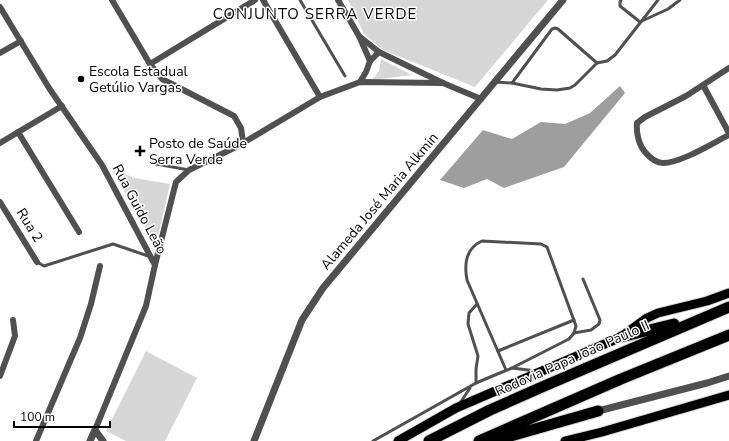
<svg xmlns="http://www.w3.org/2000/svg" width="729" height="441" font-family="'Nunito Sans',sans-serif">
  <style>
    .green { fill: #d7d7d7 }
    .water { fill: #9e9e9e }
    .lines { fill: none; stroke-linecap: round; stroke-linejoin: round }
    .primary-casing { stroke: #dbdbdb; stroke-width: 11 }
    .motorway-casing { stroke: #dbdbdb; stroke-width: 13 }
    .service { stroke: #505050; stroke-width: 3 }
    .minor { stroke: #505050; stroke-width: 6 }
    .tertiary { stroke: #505050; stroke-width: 7 }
    .primary { stroke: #000; stroke-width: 9 }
    .motorway { stroke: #000; stroke-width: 11 }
    .poi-dot { fill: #000; stroke: #fff; stroke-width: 1.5 }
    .labels { text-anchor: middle; stroke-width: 3; stroke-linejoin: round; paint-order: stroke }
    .poi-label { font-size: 14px; fill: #000; stroke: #fff; text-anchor: start }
    .street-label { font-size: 14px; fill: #000; stroke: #fff }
    .neighbourhood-label { font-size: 15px; letter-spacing: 1px; fill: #000; stroke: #fff }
  </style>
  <rect width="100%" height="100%" fill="#fff"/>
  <g class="green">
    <polygon points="348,0 548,0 475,87 383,50 364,34"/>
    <polygon points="381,59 412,75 372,80 379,71"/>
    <polygon points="111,169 135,178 170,184 156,245"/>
    <polygon points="146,351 197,378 165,441 126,441 106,431"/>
  </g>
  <polygon class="water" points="620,86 625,93 564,167 504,188 487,179 464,188 440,180 483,130 512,139 541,122 565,124 590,113"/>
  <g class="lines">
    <defs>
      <g id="primary">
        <polyline points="398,441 456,408 621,337 647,318 658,313 707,301 729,293"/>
        <polyline points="565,441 602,432 729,395"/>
      </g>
      <g id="motorway">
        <polyline points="621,337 674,324"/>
        <polyline points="429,441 490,410 542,387 729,307"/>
        <polyline points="479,441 621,379 729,335"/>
        <polyline points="493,441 598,411"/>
      </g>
    </defs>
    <use href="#primary" class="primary-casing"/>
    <use href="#motorway" class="motorway-casing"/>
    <g class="service">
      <polyline points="300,0 345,76"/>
      <polyline points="621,0 620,2 620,6 640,22"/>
      <polyline points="642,21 668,9 680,0"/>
      <polyline points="495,82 512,83 541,89 557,90 570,88 575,85 597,63 607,61 615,55 658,0"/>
      <polyline points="512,83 552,29 555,28 558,29 597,63"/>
      <polyline points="156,164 189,170"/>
      <polyline points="37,262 44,266 113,244 151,257"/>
      <polyline points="574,333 591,330 599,324 600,320 583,279"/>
      <polyline points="498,351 574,320"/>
      <path d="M506,370L467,280C464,264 466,248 482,241L541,244L547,247L576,326L574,333L569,339L512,368"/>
      <polyline points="476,383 476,369 478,356 468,324 469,313 477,304"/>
      <polyline points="460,403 470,388"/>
      <polyline points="373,441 476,383 495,375 512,368 536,371"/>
    </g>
    <g class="minor">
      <polyline points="112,0 150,64 162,79 234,116 241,128 243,142"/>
      <polyline points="263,0 320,97"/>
      <polyline points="338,0 359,36 370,61"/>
      <polyline points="0,7 49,88 102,165 155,265 146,306 95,430"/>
      <polyline points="359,36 379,52 443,83 481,99"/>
      <polyline points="0,53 21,41"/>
      <polyline points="150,64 255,0"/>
      <path d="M729,68L686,96L645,117L637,123C636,133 639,145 645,152C650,158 656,163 663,163C681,163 713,143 729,135"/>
      <polyline points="360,82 366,72 370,61 379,52"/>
      <polyline points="703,85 729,133"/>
      <polyline points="18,132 79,232"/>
      <polyline points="0,143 62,106"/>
      <polyline points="0,202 37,262"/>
      <polyline points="155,265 176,182 189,170 238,146 320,97 360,82 443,83"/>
      <polyline points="0,376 15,336 13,320"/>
      <polyline points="36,441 80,338 91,304 100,266"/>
    </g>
    <g class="tertiary">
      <polyline points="598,411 707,383 729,376"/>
      <polyline points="90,441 95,430 103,441"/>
      <polyline points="254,441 302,320 323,288 563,0"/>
    </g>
    <use href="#primary" class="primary"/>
    <use href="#motorway" class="motorway"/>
  </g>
  <g class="poi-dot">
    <circle cx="81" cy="79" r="4"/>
    <path d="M138 145h4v4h4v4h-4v4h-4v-4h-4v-4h4z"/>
  </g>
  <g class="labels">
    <g class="poi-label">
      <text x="89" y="76">Escola Estadual<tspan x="89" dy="16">Getúlio Vargas</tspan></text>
      <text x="149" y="148">Posto de Saúde<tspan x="149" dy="16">Serra Verde</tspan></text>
    </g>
    <g class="street-label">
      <text transform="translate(379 201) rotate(-50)" y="5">Alameda José Maria Alkmin</text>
      <text transform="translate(140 209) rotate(62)" y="5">Rua Guido Leão</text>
      <text transform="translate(30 225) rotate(58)" y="5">Rua 2</text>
      <text transform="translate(572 358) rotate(-24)" y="5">Rodovia Papa João Paulo II</text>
    </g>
    <g class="neighbourhood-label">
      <text x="315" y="19">CONJUNTO SERRA VERDE</text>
    </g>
  </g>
  <path d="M14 421v6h96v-6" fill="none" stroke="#000000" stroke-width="2"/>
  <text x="20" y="421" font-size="12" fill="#000000" stroke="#ffffff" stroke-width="3" paint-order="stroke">100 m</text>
</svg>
